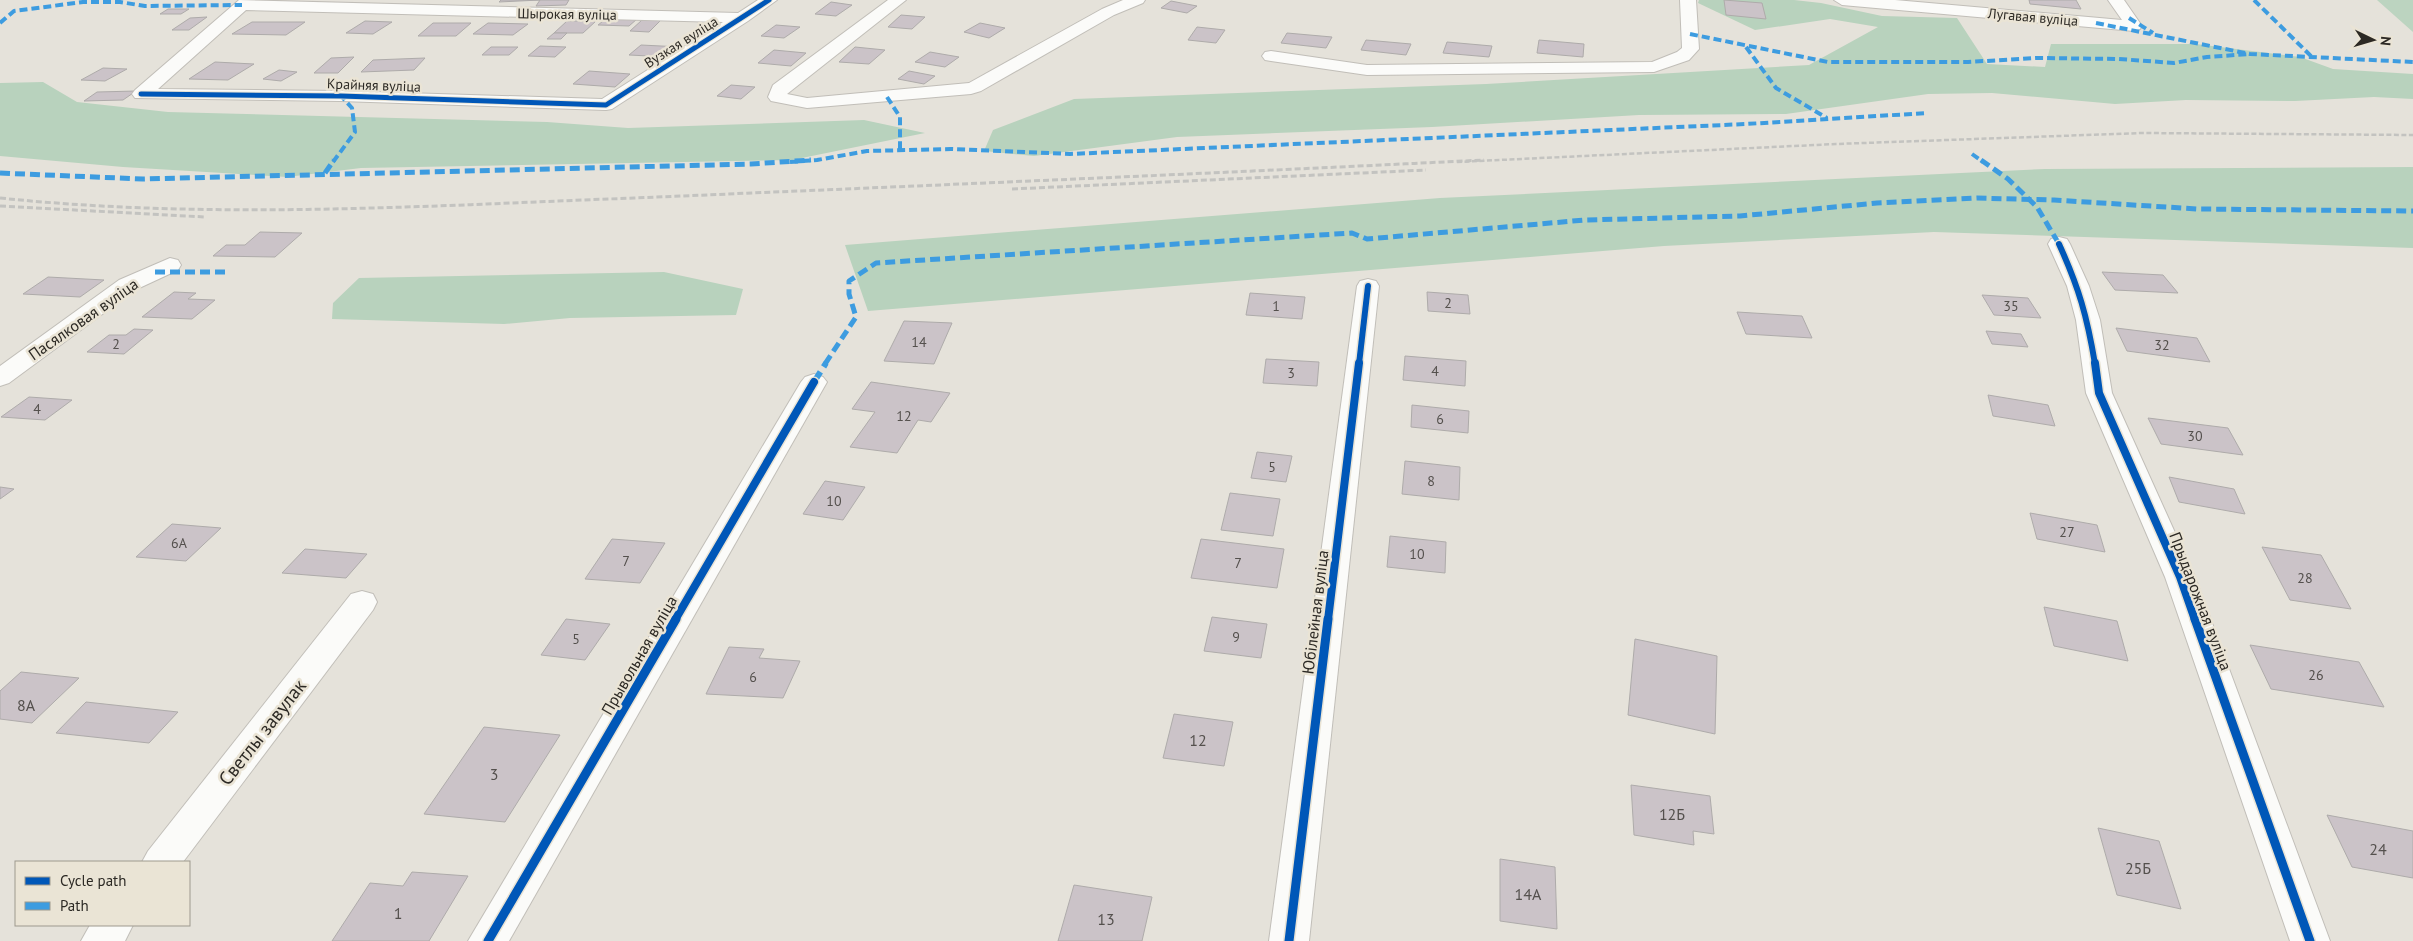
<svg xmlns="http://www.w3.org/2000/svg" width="2413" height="941" font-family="'PT Sans',sans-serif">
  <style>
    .green { fill: #bcd4c0 }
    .forest { fill: #b8d2bd }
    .building { fill: #cbc3c8; stroke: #aeabaa }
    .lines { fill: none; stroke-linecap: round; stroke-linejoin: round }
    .street-casing { stroke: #c1beb8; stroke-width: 2 }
    .street { fill: #fbfbf9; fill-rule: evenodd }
    .rail-far1 { stroke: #c3c3c0; stroke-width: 2.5; stroke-dasharray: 5 2.5; stroke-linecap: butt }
    .rail { stroke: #c3c3c0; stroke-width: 3; stroke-dasharray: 6 3; stroke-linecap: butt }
    .quiet-far2 { stroke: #3d9ce0; stroke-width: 4; stroke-dasharray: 8 4; stroke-linecap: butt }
    .quiet-far1 { stroke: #3d9ce0; stroke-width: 5; stroke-dasharray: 10 5; stroke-linecap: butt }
    .quiet { stroke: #3d9ce0; stroke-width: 6; stroke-dasharray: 12 6; stroke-linecap: butt }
    .cycleway-far3-casing { stroke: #eae4d5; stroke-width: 7 }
    .cycleway-far2-casing { stroke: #eae4d5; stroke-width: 9 }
    .cycleway-far1-casing { stroke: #eae4d5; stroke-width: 11 }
    .cycleway-casing { stroke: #eae4d5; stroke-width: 12 }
    .cycleway-far3 { stroke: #0057b8; stroke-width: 5 }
    .cycleway-far2 { stroke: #0057b8; stroke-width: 6 }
    .cycleway-far1 { stroke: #0057b8; stroke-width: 8 }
    .cycleway { stroke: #0057b8; stroke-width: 9 }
    .labels { text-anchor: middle; stroke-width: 5; stroke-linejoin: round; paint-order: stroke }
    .far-street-label { font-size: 14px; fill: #2c2924; stroke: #eae4d5 }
    .number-label { font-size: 14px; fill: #54504d }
    .street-label { font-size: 16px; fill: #2c2924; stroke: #eae4d5 }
    .near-number-label { font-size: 16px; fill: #54504d }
    .near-street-label { font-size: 19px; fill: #2c2924; stroke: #eae4d5 }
  </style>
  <rect width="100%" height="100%" fill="#e5e2da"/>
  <polygon class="green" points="2377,0 2413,0 2413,32"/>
  <g class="forest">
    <polygon points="1699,0 1794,0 1821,3 1882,16 1957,18 1987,64 2045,67 2051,44 2196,44 2300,57 2333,69 2413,74 2413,99 2374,97 2295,101 2186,100 2115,104 1992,93 1928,94 1786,114 1639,115 1432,127 1177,137 1034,156 984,151 993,130 1074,99 1486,84 1809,65 1878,27 1830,19 1755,30 1698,3"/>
    <polygon points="43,82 77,102 168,112 547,122 628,128 864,120 925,133 792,160 361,168 287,177 123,167 0,156 0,83"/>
    <polygon points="2413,167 2413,248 1934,232 1664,246 868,311 845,245 1440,198 2045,169"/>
    <polygon points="664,272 743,289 736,315 570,318 504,324 332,319 333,303 359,278"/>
  </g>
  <g class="building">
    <polygon points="501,0 569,0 566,5 536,6 540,0 499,2"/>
    <polygon points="1724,0 1762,3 1766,19 1726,15"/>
    <polygon points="2029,0 2076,0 2081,9 2030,4"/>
    <polygon points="1171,1 1197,6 1187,13 1161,8"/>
    <polygon points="831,2 852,5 836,16 815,14"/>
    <polygon points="168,9 189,9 181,14 160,14"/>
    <polygon points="901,15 925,17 912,29 888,27"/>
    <polygon points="207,17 189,30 172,30 190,18"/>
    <polygon points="607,18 637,19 629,26 598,25"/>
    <polygon points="642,20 661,20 649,32 630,31"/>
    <polygon points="365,21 392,22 373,34 346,33"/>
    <polygon points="567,21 596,21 583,33 554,33"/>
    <polygon points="252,22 305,22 286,35 232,34"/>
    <polygon points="433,23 471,23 456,36 418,36"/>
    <polygon points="488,23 528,24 513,35 473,34"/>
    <polygon points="980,23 1005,28 989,38 964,32"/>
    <polygon points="776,25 800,27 784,38 761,36"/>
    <polygon points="1197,27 1225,30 1216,43 1188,40"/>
    <polygon points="554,33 567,33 561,39 547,39"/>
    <polygon points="1287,33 1332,37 1326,48 1281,43"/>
    <polygon points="1366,40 1411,44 1406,55 1361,50"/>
    <polygon points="1539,40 1584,44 1583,57 1537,53"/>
    <polygon points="1447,42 1492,46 1489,57 1443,53"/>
    <polygon points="641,45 681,47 669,57 629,55"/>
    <polygon points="540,46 566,47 555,57 528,56"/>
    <polygon points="491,47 518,47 509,55 482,55"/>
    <polygon points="855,47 885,50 869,64 839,62"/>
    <polygon points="774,50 806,53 791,66 758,63"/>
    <polygon points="930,52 959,57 945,67 915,62"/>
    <polygon points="354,57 338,73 314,73 331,58"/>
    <polygon points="425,58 414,70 361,72 373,60"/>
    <polygon points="215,62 254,64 228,80 189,79"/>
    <polygon points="103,68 127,69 105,81 81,80"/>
    <polygon points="279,70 297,72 281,81 263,79"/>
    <polygon points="589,71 630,74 615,87 573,84"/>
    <polygon points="909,71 935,76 924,84 898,79"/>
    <polygon points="731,85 755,87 741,99 717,96"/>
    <polygon points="136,91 123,100 84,101 97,92"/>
    <polygon points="260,232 302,233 275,257 213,256 226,245 245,245"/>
    <polygon points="2102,272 2163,275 2178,293 2115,290"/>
    <polygon points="48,277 104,280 80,297 23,294"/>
    <polygon points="174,292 196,293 188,299 215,300 192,319 142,317"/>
    <polygon points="1427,292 1468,295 1470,314 1428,311"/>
    <polygon points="1250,293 1305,297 1302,319 1246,315"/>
    <polygon points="1982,295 2028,298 2041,318 1994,315"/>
    <polygon points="1737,312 1802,316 1812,338 1746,334"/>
    <polygon points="904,321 952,323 934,364 884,361"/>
    <polygon points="2116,328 2197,338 2210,362 2127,351"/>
    <polygon points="134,329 153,330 124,354 87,352 109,335 126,335"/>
    <polygon points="1986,331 2021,334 2028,347 1992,344"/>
    <polygon points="1405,356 1466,361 1465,386 1403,380"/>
    <polygon points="1266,359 1319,362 1317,386 1263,383"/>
    <polygon points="871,382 950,393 931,422 918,420 897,453 850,447 875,412 852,409"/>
    <polygon points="1988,395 2048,405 2055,426 1993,416"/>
    <polygon points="29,397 72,400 45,420 1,417"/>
    <polygon points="1412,405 1469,411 1468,433 1411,427"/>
    <polygon points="2148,418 2228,428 2243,455 2161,444"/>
    <polygon points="1257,452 1292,456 1286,482 1251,478"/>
    <polygon points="1405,461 1460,467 1459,500 1402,494"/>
    <polygon points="2169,477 2234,489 2245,514 2179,502"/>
    <polygon points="825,481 865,487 843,520 803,514"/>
    <polygon points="0,487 14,489 0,499"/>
    <polygon points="1230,493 1280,499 1273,536 1221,530"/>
    <polygon points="2030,513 2097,525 2105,552 2037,539"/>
    <polygon points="172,524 221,528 186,561 136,557"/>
    <polygon points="1390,536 1446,542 1445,573 1387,567"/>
    <polygon points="612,539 665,543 640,583 585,579"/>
    <polygon points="1201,539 1284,549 1277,588 1191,578"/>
    <polygon points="2262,547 2321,555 2351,609 2290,600"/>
    <polygon points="305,549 367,554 346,578 282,573"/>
    <polygon points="2044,607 2117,621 2128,661 2054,646"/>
    <polygon points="1212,617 1267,624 1261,658 1204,651"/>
    <polygon points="566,619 610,624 585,660 541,655"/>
    <polygon points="1635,639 1717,656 1715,734 1628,715"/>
    <polygon points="2250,645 2359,662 2384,707 2271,689"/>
    <polygon points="729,647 764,649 759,658 800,661 783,698 706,694"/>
    <polygon points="21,672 79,678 32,723 0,719 0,691"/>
    <polygon points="86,702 178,712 149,743 56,733"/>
    <polygon points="1174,714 1233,722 1224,766 1163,758"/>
    <polygon points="484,727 560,735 505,822 424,814"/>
    <polygon points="1631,785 1710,796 1714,834 1693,831 1694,845 1634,835"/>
    <polygon points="2327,815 2413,831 2413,878 2352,867"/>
    <polygon points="2098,828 2159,841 2181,909 2117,895"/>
    <polygon points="1500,859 1555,867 1557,929 1500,921"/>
    <polygon points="412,872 468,876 429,941 332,941 370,883 403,886"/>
    <polygon points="1074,885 1152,897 1142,941 1058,941"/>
  </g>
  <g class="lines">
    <defs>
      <g id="street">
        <path d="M239,0L738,13L758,0H777L748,21L612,109L606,110L341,101L135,98L132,94L135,90ZM246,10L723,22L602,99L341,91L158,89Z"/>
        <polygon points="888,0 906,0 787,94 807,98 969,83 1102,9 1123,0 1145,0 1143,3 1114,15 981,91 971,94 807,108 771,101 768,97 773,85"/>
        <polygon points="1680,0 1696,0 1699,49 1689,60 1654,72 1367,75 1271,61 1265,60 1262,56 1265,52 1271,51 1367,65 1652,62 1677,52 1682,48"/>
        <polygon points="1834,0 1895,0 2122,20 2108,0 2124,0 2142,26 2140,29 2134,31 1842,5"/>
        <polygon points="2059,237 2067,239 2070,244 2089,286 2100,320 2112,393 2195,577 2330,941 2290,941 2165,577 2086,393 2076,320 2067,286 2048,244 2051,239"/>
        <polygon points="170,258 178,260 181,265 178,270 135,290 9,383 0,386 0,366 119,280"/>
        <polygon points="1368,279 1376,281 1379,286 1309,941 1269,941 1357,286 1360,281"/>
        <polygon points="814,374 823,377 827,382 509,941 468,941 801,382 805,377"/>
        <polygon points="362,591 373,594 377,602 373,610 183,862 142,862 148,851 351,594"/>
        <polygon points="90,925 133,925 125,941 81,941"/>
      </g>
    </defs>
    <use href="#street" class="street-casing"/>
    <use href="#street" class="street"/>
    <polyline class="rail-far1" points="1457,162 1836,144 2142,133 2413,135"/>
    <g class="rail">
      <polyline points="1012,189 1426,170"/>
      <path d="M0,198C211,220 423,206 634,198C917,186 1200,174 1484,160"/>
      <polyline points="0,206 205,217"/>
    </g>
    <g class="quiet-far2">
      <polyline points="2254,0 2312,57"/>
      <polyline points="2129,18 2153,33"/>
      <polyline points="0,23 14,11 83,2 120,2 145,6 242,5"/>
      <polyline points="2096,23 2250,54 2413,62"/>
      <polyline points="1690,34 1828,62 1968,62 2037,58 2119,59 2174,63 2207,57 2250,54"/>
      <polyline points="1746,47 1776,88 1827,118"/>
      <polyline points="887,97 900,117 900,149"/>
      <polyline points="1972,154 1983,162"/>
      <polyline points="333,162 355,132 352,108 341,96"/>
      <polyline points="790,162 817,160 867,151 951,149 1070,154 1746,124 1927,113"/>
    </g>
    <g class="quiet-far1">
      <polyline points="1981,160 2008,179 2037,207 2059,244"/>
      <polyline points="0,173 143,179 751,164 811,160"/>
      <polyline points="325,173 334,160"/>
      <polyline points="155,272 229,272"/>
      <polyline points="825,364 856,317 849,294 849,281 876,263 1352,233 1367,239 1585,220 1740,216 1877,203 1977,198 2054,200 2198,209 2413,211"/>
    </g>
    <polyline class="quiet" points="814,382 826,363"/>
    <defs>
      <polyline id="cycleway-far3" points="141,94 341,96 606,105 769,0"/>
      <g id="cycleway-far2">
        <path d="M2059,244C2079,288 2087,316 2095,364"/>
        <polyline points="1359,364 1368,286"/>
      </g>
      <g id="cycleway-far1">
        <polyline points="2095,363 2099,393 2180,577 2195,620"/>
        <polyline points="675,620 814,382"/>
        <polyline points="1328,620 1359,363"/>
      </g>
      <g id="cycleway">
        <polyline points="2195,619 2310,941"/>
        <polyline points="488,941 676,619"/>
        <polyline points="1289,941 1328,619"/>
      </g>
    </defs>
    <use href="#cycleway-far3" class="cycleway-far3-casing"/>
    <use href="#cycleway-far2" class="cycleway-far2-casing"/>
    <use href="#cycleway-far1" class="cycleway-far1-casing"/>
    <use href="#cycleway" class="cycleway-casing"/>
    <use href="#cycleway-far3" class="cycleway-far3"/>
    <use href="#cycleway-far2" class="cycleway-far2"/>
    <use href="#cycleway-far1" class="cycleway-far1"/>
    <use href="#cycleway" class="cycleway"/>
  </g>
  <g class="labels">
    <g class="far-street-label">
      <text transform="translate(567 14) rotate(1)" y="5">Шырокая вуліца</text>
      <text transform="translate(2033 17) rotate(5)" y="5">Лугавая вуліца</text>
      <text transform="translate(681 42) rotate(-32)" y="5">Вузкая вуліца</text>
      <text transform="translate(374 85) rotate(2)" y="5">Крайняя вуліца</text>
    </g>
    <g class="number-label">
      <text x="1448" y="308">2</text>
      <text x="1276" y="311">1</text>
      <text x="2011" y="311">35</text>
      <text x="919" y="347">14</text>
      <text x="116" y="349">2</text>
      <text x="2162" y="350">32</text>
      <text x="1435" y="376">4</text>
      <text x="1291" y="378">3</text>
      <text x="37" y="414">4</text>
      <text x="904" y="421">12</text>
      <text x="1440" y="424">6</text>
      <text x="2195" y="441">30</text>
      <text x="1272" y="472">5</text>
      <text x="1431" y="486">8</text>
      <text x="834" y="506">10</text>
      <text x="2067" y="537">27</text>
      <text x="179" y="548">6А</text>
      <text x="1417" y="559">10</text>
      <text x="626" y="566">7</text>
      <text x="1238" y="568">7</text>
      <text x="2305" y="583">28</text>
      <text x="1236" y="642">9</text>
      <text x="576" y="644">5</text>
      <text x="2316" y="680">26</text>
      <text x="753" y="682">6</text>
    </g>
    <g class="street-label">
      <text transform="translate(83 319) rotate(-35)" y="6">Пасялковая вуліца</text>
      <text transform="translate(2201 601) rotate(69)" y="6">Прыдарожная вуліца</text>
      <text transform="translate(1315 612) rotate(-83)" y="6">Юбілейная вуліца</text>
      <text transform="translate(639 655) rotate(-60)" y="6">Прывольная вуліца</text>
    </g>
    <g class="near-number-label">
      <text x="26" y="711">8А</text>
      <text x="1198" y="746">12</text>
      <text x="494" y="780">3</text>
      <text x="1672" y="820">12Б</text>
      <text x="2378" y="855">24</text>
      <text x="2138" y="874">25Б</text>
      <text x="1528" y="900">14А</text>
      <text x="398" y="919">1</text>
      <text x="1106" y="925">13</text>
    </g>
    <g class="near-street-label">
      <text transform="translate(262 732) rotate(-52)" y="7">Светлы завулак</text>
    </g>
  </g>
  <rect x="15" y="861" width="175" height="65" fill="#eae4d5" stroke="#9e998e"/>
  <rect x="25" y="877" width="25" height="8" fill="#0057b8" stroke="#9e998e"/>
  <text x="60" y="886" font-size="15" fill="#2c2924">Cycle path</text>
  <rect x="25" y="902" width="25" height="8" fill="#3d9ce0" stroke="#9e998e"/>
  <text x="60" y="911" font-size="15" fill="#2c2924">Path</text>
  <g transform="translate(2373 40) rotate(95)" stroke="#eae4d5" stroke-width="4" paint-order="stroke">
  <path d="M0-4L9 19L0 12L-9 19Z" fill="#2c2924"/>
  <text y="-8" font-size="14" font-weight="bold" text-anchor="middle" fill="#2c2924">N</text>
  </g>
</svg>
